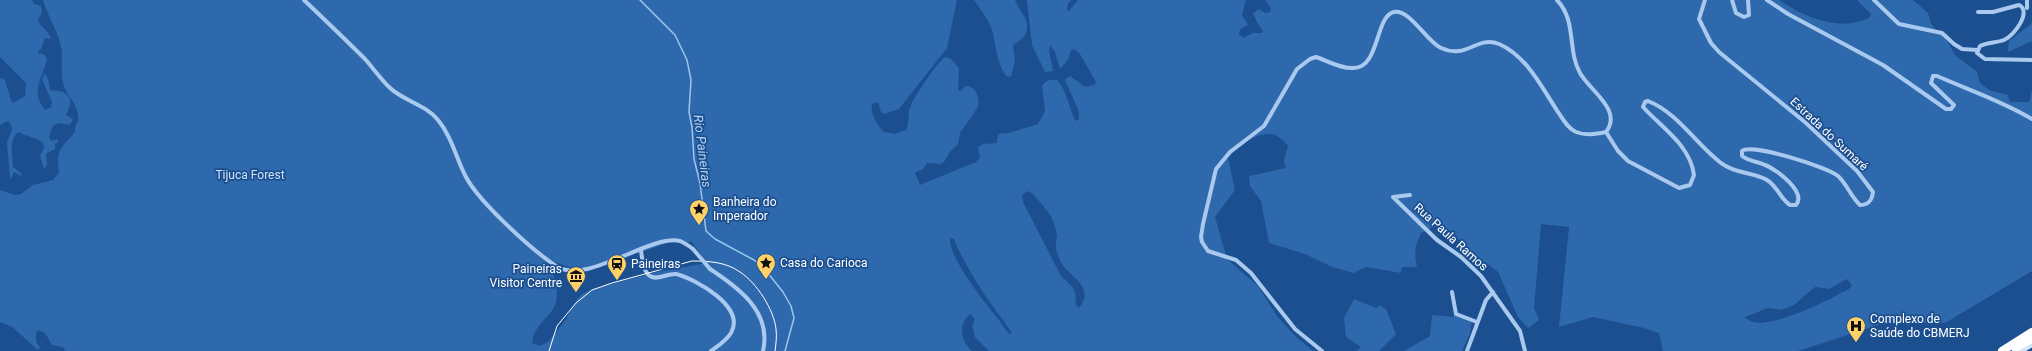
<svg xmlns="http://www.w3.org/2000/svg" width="2032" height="351" font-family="Roboto,sans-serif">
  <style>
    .green { fill: #2e69ad; fill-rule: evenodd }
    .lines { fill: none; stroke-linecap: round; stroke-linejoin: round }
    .stream { stroke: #9cc4f0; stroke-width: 1.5 }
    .street { stroke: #a9c9ee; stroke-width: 4 }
    .secondary { stroke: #d6e6fa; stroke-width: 6 }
    .highway { stroke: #fff; stroke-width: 8 }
    .tram { stroke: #fff; stroke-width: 1 }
    .street-bridge { stroke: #a9c9ee; stroke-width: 4 }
    .labels { text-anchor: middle; stroke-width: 3.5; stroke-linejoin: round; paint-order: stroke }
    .street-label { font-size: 12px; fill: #fff; stroke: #1b4f8f }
    .park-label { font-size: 12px; fill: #cfe3fa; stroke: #1b4f8f }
    .poi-label { font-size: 12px; fill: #fff; stroke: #1b4f8f; text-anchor: start }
    .water-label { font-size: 13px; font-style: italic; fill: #b5d3f5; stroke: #1b4f8f }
  </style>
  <rect width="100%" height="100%" fill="#1b4f8f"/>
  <g class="green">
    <path d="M0,0H32L34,4L41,6L42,13L38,19C39,28 49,29 51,39L45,38L41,49L38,51L39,53L45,55L47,59C42,80 30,91 45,110L51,107L52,102L42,79L45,73L48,79L50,90C53,91 56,90 60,91C74,96 71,105 66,115L73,119L70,125L58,123L52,127L49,138L52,141L58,139V142L55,144V149L46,154L47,165L44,169L40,156L44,148L43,143C36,137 27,137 19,132C8,138 13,156 13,167L21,173V176L14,172L11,179L10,177L7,143L12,129L10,123L7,121L0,125V78L5,80L11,100L13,103L25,96L26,83L0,57Z"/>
    <path d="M43,0H957L947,48L899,109L884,114L881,112L878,102L872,104C870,114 877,125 884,132L895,134L906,130C909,123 908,118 909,111C910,102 937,62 945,57L950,58L959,68L958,90L960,91L966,86C976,86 980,98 978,107L960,133L958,144L950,152L944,162L940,164L927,163L923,169L915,173L920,185L976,162L980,157L978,147L983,144L997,143L998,134L1009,133L1038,124L1045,111L1042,86C1046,80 1050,79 1057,80C1067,91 1069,107 1075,121L1079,119V112L1065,80L1070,76L1085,87L1094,85L1096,82L1080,54L1074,49L1071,51L1067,61L1060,69L1055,52L1050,45L1049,50L1053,71L1045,72L1032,45L1027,0H1071L1068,3L1067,11L1070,10L1078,0H1246L1242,15L1248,25L1240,29L1239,34L1243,38L1253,33H1262L1263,30L1259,26L1253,14L1258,9L1266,13L1270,12L1271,8L1265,0H1779C1804,17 1839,32 1869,18L1871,14L1857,0H1913L1928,13L1931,23L1937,32L1945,37L1955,55L1977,72L1980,83L1989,90L2008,95L2010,102H2029L2032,90V271L1945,323L1887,322L1798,351H1663L1659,333L1644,328L1593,317L1559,327L1569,227L1541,224L1534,308L1539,320L1528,328L1518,317L1498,272L1472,252L1450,231L1436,226L1421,233C1415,246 1414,254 1417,267H1402L1401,273L1367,267L1353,273L1330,266L1305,254L1269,243L1261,201L1250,186L1249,176L1286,168L1284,161L1288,146C1284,141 1277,134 1270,134C1254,133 1238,147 1228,158L1235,190L1215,217L1227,259L1258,286L1277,316L1296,337L1313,351H989L975,337L972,326L975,319L970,314C958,324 960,341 972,351H65L63,347L52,345L45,333L38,330L36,333V341L40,348L38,350L12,327L0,322V190L15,195L21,194L33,185L53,180L59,172C55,150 62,147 75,132V126L78,121C80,103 66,98 63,82C60,69 64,56 60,43C56,27 47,15 43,0ZM1029,191C1042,203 1055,217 1057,235C1057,239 1055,243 1056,247C1056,252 1059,258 1061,262C1067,276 1097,286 1079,308C1073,304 1077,300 1075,293C1073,285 1067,282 1061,276L1023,202L1022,195ZM950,238L954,239C962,259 974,279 987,298C995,310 1004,321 1012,333L1010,334C1005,331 1003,325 999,320C986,304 948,257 950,238ZM671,242H692L707,263L657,272L593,289L582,294L577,299L565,321L549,341L540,346L532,343C536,313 566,319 554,277C552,271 547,265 544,258L569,267H598ZM1847,279L1852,285L1849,289C1832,298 1759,337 1745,317L1768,308L1781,310L1794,305L1815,287L1829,289Z"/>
    <path d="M974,0H1015C1019,12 1032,20 1025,35C1022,40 1016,42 1013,46L1015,61L1011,77L1006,76C997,62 996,49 993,33C990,22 981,10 974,0Z"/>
    <polygon points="2032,22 2032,41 2008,52 2009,41 2031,24"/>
    <polygon points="1354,299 1376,308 1380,305 1386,309 1396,334 1379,351 1357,351 1361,347 1346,337 1344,318"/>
    <polygon points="1455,314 1472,320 1470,333 1462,351 1404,351 1430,336 1432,315 1453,317"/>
  </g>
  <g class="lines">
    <polyline class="stream" points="640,0 675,35 687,60 691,80 689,112 692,127 694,159 700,183 706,231 715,239 754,260 763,267 783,292 791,306 794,318 785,351"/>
    <g class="street">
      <path d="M304,0C325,20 345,39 365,59C373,68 380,78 389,87C403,101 425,104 438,120C452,137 456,158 466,177C479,202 532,250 556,266C587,286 649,234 680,241C685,243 689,246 693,249"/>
      <path d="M1557,0C1577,21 1567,50 1580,73C1590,91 1623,110 1606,132L1618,151L1628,161L1679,188L1690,185L1694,175C1690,145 1662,128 1643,107L1645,102L1648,101C1678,113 1696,144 1721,163C1735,174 1754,172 1767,180C1777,186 1780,198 1790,205H1796C1807,192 1776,169 1765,165C1757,161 1750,162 1742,156V151C1752,143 1827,167 1838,176C1847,184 1851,197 1860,205C1869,205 1872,200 1873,192L1857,171L1806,123L1719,52L1711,43L1699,19L1705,0"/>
      <polyline points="1732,0 1736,13 1744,17 1749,15 1748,0"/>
      <path d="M1767,0L1788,14L1883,65L1946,109H1951L1954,105L1931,83L1933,76H1937C1969,90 2002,101 2032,119"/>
      <polyline points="1874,0 1899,24 1942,33 1954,44 1962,49 1977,50"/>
      <polyline points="2027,0 2027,8"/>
      <path d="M1978,12H1993L2019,5C2032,11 2015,35 2004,40C1996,43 1987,42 1980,46L1977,53L1985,59L2032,60"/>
      <polyline points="1410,195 1393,197 1437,240 1461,257 1481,276 1520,331 1525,351"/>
      <path d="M641,250C642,258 643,272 650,276C657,281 668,273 676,274C696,279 746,307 731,333C726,341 718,346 711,351"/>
      <path d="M710,269C739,288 772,312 763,351"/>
      <polyline points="1452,292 1456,314 1477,322"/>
      <path d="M1322,351L1295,329L1251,273L1236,260L1208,251L1202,242L1201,237L1203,224L1216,169L1230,152L1264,126L1297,69L1310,59L1316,57C1328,61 1341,69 1354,68C1380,67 1375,16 1394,12C1410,9 1427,42 1441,48C1467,60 1477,35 1499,44C1527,56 1542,88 1558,112C1563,119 1568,129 1576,132C1586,136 1596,134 1606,132"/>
      <polyline points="1467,351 1486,300 1493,292"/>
    </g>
    <polyline class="secondary" points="2020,351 2032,344"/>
    <g class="highway">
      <polyline points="2015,348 2032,339"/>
      <polyline points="2002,351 2032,332"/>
    </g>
    <path class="tram" d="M549,351L557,326L576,303L592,290L612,283L692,261C709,261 726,262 740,272C757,283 774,310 776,329C777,336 776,344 775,351"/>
    <polyline class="street-bridge" points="693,249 710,269"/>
  </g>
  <defs>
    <symbol id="sight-pin" viewBox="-11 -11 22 30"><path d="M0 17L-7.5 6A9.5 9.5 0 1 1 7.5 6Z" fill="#ffd166" stroke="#1b4f8f"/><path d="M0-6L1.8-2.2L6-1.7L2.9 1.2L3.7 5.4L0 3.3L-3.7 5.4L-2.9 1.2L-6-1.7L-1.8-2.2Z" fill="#111"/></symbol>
    <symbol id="station-pin" viewBox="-11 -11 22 30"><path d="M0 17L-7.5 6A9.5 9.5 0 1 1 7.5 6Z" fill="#ffd166" stroke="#1b4f8f"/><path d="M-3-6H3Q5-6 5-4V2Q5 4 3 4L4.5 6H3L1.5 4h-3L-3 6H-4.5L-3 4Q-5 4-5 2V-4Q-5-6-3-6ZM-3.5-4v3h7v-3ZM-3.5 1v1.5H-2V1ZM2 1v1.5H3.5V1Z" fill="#111"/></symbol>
    <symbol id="museum-pin" viewBox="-11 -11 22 30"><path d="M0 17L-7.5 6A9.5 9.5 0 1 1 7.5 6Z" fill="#ffd166" stroke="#1b4f8f"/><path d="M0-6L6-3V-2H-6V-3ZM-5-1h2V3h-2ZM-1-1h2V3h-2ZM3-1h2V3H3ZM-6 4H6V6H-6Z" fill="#111"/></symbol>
    <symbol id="hospital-pin" viewBox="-11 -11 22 30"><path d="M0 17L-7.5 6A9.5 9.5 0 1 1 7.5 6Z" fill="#ffd166" stroke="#1b4f8f"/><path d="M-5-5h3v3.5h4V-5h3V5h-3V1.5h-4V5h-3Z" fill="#111"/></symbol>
  </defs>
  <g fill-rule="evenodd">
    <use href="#sight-pin" x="688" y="198" width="22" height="30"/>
    <use href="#sight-pin" x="755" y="252" width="22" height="30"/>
    <use href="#station-pin" x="606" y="253" width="22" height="30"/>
    <use href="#museum-pin" x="565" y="265" width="22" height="30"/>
    <use href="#hospital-pin" x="1845" y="315" width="22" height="30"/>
  </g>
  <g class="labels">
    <g class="street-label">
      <text transform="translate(1829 134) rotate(43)" y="4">Estrada do Sumaré</text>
      <text transform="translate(1451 237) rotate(42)" y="4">Rua Paula Ramos</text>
    </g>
    <g class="park-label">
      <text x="250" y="179">Tijuca Forest</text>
    </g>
    <g class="poi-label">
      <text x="713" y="206">Banheira do<tspan x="713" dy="14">Imperador</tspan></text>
      <text x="780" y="267">Casa do Carioca</text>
      <text x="631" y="268">Paineiras</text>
      <text x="562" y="273" text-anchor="end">Paineiras<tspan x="562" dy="14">Visitor Centre</tspan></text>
      <text x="1870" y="323">Complexo de<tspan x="1870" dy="14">Saúde do CBMERJ</tspan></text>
    </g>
    <g class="water-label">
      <text transform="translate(703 151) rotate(83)" y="5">Rio Paineiras</text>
    </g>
  </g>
</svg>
